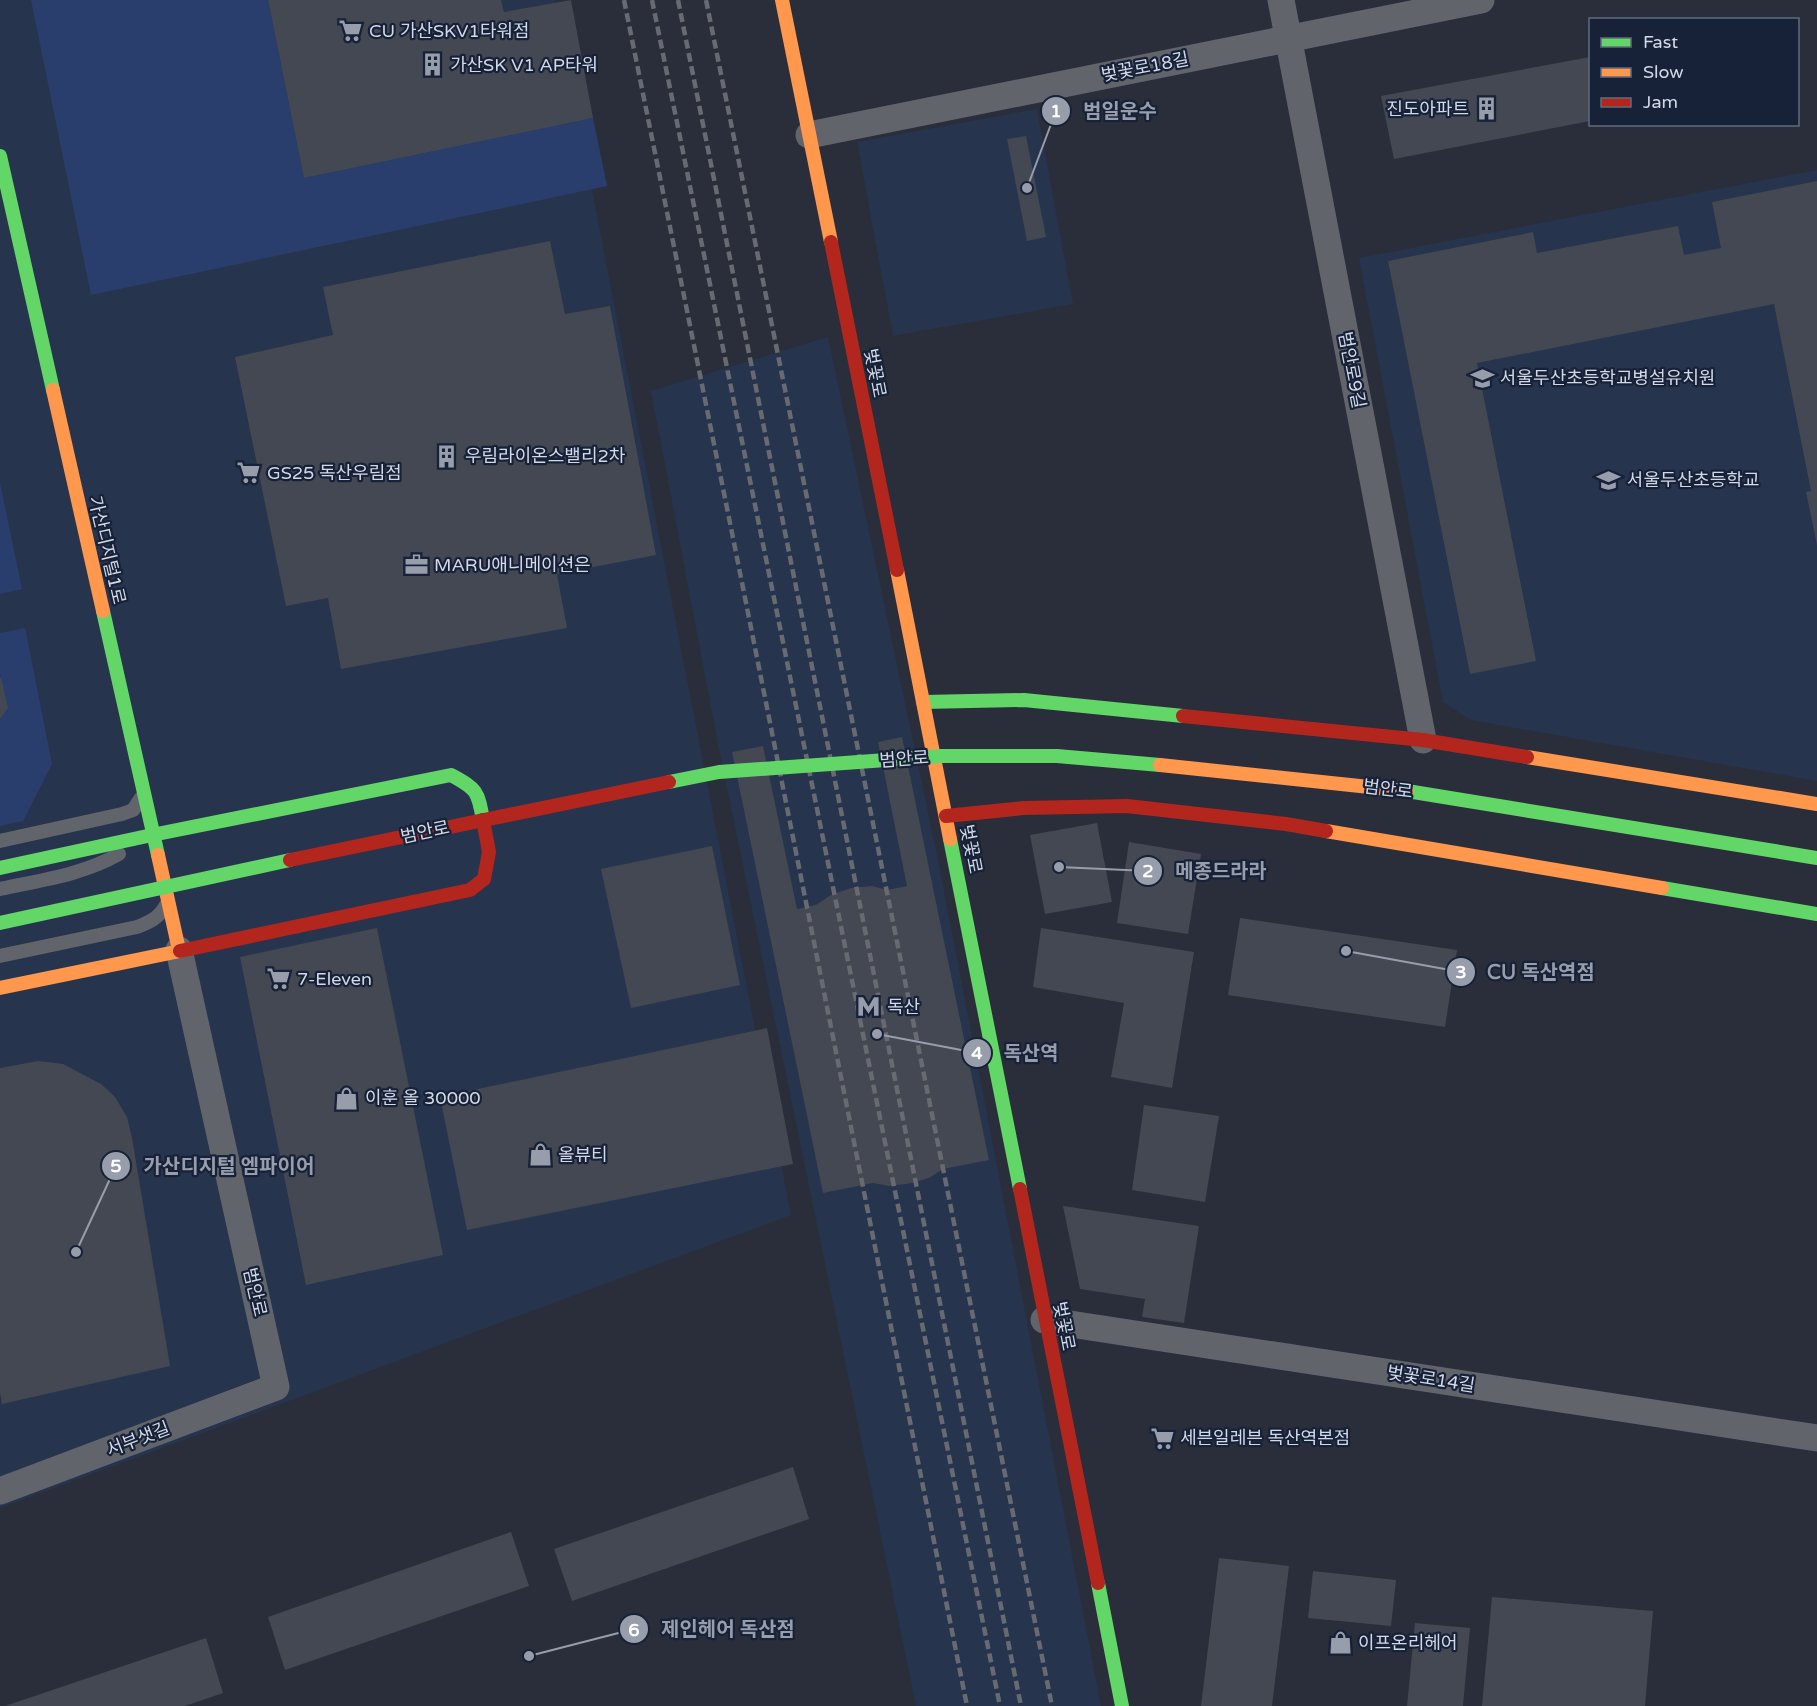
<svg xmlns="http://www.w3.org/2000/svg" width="1817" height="1706" font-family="'Varela Round','Noto Sans KR',sans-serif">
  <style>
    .built { fill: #27344e }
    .green { fill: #2a3e6e }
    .building { fill: #434852 }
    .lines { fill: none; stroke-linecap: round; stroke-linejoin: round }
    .lane { stroke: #61646a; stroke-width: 14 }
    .street { stroke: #61646a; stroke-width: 27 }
    .fast { stroke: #63d668; stroke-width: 14 }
    .slow { stroke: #ff974d; stroke-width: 14 }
    .jam { stroke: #b3261e; stroke-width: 14 }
    .rail { stroke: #686a71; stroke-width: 4.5; stroke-dasharray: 9 4.5; stroke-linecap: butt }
    .fast-bridge { stroke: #63d668; stroke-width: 14 }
    .slow-bridge { stroke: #ff974d; stroke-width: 14 }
    .jam-bridge { stroke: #b3261e; stroke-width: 14 }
    .labels { text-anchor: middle; stroke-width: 4.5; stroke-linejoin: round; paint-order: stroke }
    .poi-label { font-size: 18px; fill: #d2d9e8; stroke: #172137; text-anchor: start }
    .street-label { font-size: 18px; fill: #d2d9e8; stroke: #172137 }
    .leader { fill: none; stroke: #979dab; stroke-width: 2 }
    .callout-dot { fill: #979dab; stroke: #172137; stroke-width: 2 }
    .mark-label { font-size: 18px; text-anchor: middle; font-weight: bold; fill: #fff }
    .callout-label { font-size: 20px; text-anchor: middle; font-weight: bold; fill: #979dab; stroke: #172137; stroke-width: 4.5; stroke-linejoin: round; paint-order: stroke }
  </style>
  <rect width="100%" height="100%" fill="#292e3a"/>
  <g class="built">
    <polygon points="0,0 555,0 791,1215 0,1508"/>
    <polygon points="1037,109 1073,304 893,336 857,142"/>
    <polygon points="1817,170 1817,781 1471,720 1443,702 1359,258"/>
    <polygon points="828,337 938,860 1101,1706 916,1706 717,739 651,391"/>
  </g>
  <g class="green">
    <polygon points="31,0 268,0 304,178 593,118 607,186 91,295"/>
    <polygon points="0,483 22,589 0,594"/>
    <polygon points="25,628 52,764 23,821 0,826 0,719 7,708 0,673 0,633"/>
  </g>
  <g class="building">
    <polygon points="268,0 501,0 504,12 571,0 593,118 304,178"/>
    <polygon points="1590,57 1590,121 1394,159 1381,96"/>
    <polygon points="1026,136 1046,237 1027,241 1007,139"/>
    <polygon points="1817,181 1817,545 1806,492 1811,491 1774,304 1477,363 1536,661 1470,674 1388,261 1533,232 1537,253 1678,226 1684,255 1721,248 1712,202"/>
    <polygon points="550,241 565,314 610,306 656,555 557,574 567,628 341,669 328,598 286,606 235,357 333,335 323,287"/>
    <polygon points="1,677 8,708 0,719 0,678"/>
    <polygon points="902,737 989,1160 943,1169 929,1178 912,1183 890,1186 873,1183 823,1193 732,752 763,746 797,909 816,905 831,895 851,888 872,886 887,890 907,886 878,742"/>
    <polygon points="1097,823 1112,902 1045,914 1030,835"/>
    <polygon points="1129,842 1201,854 1188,934 1117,923"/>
    <polygon points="712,846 740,985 631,1008 601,869"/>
    <polygon points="1240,918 1457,950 1445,1027 1228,995"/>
    <polygon points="377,928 443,1255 306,1285 240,957"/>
    <polygon points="1041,928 1194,952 1172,1088 1111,1077 1124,1003 1033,987"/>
    <polygon points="767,1028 793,1164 467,1230 440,1097"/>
    <polygon points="38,1061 63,1064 101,1084 115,1097 127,1117 132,1138 170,1366 2,1404 0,1392 0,1068"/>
    <polygon points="1144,1105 1219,1116 1205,1202 1132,1190"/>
    <polygon points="1063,1206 1199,1226 1184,1323 1142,1317 1145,1299 1080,1289"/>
    <polygon points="793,1467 809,1519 572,1601 554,1549"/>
    <polygon points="511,1532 529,1586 285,1670 268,1617"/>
    <polygon points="1219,1558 1289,1566 1272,1706 1201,1706"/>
    <polygon points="1313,1571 1396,1580 1391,1626 1308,1618"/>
    <polygon points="1492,1597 1653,1611 1645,1706 1482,1706"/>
    <polygon points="1415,1623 1470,1628 1463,1706 1407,1706"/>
    <polygon points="206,1638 223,1693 185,1706 5,1706"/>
  </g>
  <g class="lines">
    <g class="lane">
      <polyline points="0,841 122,814 133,810 141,798"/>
      <path d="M0,889C41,880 82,875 119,854"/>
      <path d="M0,956L137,927C150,922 159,918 166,905"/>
    </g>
    <g class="street">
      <polyline points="1281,0 1423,740"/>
      <polyline points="809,135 1481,0"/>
      <polyline points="1044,1320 1817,1438"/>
      <polyline points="0,1491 276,1387 179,950"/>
    </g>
    <g class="fast">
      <polyline points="0,156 53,390"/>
      <polyline points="103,611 158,855"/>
      <polyline points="923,702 1024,700 1183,716"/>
      <polyline points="1407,791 1817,858"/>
      <polyline points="950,839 1020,1189"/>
      <path d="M0,868L152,835L451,775C477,789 478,791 483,820"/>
      <polyline points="1662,888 1817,914"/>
      <polyline points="1098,1583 1122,1706"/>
    </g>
    <g class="slow">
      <polyline points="782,0 831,242"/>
      <polyline points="53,390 103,611"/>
      <polyline points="897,570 950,839"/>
      <polyline points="1527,757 1817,804"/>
      <polyline points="1326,831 1662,888"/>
      <polyline points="158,855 179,950"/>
      <polyline points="0,988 180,951"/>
    </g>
    <g class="jam">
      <polyline points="831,242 897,570"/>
      <polyline points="1183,716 1423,740 1527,757"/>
      <polyline points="946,816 1024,808 1127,806 1286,824 1326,831"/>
      <polyline points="180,951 470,890 484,879 489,852 483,820"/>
      <polyline points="1020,1189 1098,1583"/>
    </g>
    <g class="rail">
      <polyline points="624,0 728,513 967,1706"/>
      <polyline points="652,0 1000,1706"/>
      <polyline points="678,0 1021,1706"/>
      <polyline points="706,0 1052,1706"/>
    </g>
    <g class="fast-bridge">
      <polyline points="669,782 719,772 941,756 1057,756 1160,765"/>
      <polyline points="0,923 290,860"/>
    </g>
    <polyline class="slow-bridge" points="1160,765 1407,791"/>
    <polyline class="jam-bridge" points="290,860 669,782"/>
  </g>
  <defs>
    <symbol id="supermarket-bare" viewBox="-9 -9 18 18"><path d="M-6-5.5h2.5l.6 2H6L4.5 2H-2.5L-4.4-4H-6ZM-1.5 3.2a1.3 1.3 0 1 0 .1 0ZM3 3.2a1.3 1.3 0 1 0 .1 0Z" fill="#979dab" stroke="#172137" stroke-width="2.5" paint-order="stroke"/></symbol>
    <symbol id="building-bare" viewBox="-9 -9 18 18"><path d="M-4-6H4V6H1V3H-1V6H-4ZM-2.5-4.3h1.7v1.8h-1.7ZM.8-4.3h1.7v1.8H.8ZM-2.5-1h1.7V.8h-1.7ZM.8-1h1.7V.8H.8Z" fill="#979dab" stroke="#172137" stroke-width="2.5" paint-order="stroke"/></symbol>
    <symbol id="school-bare" viewBox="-9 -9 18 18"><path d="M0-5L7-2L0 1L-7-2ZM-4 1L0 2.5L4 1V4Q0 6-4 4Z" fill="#979dab" stroke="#172137" stroke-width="2.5" paint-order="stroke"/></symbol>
    <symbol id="office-bare" viewBox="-9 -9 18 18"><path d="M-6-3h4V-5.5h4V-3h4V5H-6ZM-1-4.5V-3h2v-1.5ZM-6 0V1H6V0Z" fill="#979dab" stroke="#172137" stroke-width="2.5" paint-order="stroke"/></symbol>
    <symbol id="metro-bare" viewBox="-9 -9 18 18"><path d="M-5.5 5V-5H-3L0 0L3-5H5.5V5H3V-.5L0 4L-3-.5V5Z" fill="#979dab" stroke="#172137" stroke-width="2.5" paint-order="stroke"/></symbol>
    <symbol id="shop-bare" viewBox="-9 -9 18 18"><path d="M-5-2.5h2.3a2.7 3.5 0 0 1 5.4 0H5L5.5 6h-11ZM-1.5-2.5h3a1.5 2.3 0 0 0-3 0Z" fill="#979dab" stroke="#172137" stroke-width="2.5" paint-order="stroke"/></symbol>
  </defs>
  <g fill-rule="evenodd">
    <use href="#supermarket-bare" x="334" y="14" width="33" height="33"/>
    <use href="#building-bare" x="416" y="48" width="33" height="33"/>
    <use href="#building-bare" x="1470" y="92" width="33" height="33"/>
    <use href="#school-bare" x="1466" y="362" width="33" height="33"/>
    <use href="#building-bare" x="430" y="440" width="33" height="33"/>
    <use href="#supermarket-bare" x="232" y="456" width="33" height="33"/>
    <use href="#school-bare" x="1592" y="464" width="33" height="33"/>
    <use href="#office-bare" x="400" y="548" width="33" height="33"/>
    <use href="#supermarket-bare" x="262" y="962" width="33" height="33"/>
    <use href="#metro-bare" x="852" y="990" width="33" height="33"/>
    <use href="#shop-bare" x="330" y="1082" width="33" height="33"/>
    <use href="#shop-bare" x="524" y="1138" width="33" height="33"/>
    <use href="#supermarket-bare" x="1146" y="1422" width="33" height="33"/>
    <use href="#shop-bare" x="1324" y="1626" width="33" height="33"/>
  </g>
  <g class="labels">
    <g class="poi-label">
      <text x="369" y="37">CU 가산SKV1타워점</text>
      <text x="450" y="71">가산SK V1 AP타워</text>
      <text x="1469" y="115" text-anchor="end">진도아파트</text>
      <text x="1500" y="384">서울두산초등학교병설유치원</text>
      <text x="465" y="462">우림라이온스밸리2차</text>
      <text x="267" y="479">GS25 독산우림점</text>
      <text x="1627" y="486">서울두산초등학교</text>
      <text x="434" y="571">MARU애니메이션은</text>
      <text x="297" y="985">7-Eleven</text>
      <text x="887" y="1013">독산</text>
      <text x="365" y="1104">이훈 올 30000</text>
      <text x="558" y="1161">올뷰티</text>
      <text x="1180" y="1444">세븐일레븐 독산역본점</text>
      <text x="1358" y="1649">이프온리헤어</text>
    </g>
    <g class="street-label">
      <text transform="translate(1145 67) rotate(-11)" y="6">벚꽃로18길</text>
      <text transform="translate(1352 370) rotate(79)" y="6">범안로9길</text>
      <text transform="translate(875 373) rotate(79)" y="6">벚꽃로</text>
      <text transform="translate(107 550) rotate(77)" y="6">가산디지털1로</text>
      <text transform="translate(904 759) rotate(-4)" y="6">범안로</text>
      <text transform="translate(1388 789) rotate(7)" y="6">범안로</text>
      <text transform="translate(425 832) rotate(-12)" y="6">범안로</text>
      <text transform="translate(971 849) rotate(79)" y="6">벚꽃로</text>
      <text transform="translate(255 1292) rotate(77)" y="6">범안로</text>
      <text transform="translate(1064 1326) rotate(79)" y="6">벚꽃로</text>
      <text transform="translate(1431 1379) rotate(9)" y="6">벚꽃로14길</text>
      <text transform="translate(138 1439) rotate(-21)" y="6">서부샛길</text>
    </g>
  </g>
  <path class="leader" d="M1027 188L1056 111M1059 867L1148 871M1346 951L1461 972M877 1034L977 1053M76 1252L116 1166M529 1656L634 1629"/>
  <g class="callout-dot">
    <circle cx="1027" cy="188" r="6"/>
    <circle cx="1059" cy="867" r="6"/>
    <circle cx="1346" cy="951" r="6"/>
    <circle cx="877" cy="1034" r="6"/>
    <circle cx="76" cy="1252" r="6"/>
    <circle cx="529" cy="1656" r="6"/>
    <circle cx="1056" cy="111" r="15"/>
    <circle cx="1148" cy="871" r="15"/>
    <circle cx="1461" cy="972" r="15"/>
    <circle cx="977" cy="1053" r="15"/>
    <circle cx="116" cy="1166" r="15"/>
    <circle cx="634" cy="1629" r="15"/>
  </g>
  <g class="mark-label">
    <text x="1056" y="117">1</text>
    <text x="1148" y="877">2</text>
    <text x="1461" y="978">3</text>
    <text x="977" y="1059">4</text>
    <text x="116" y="1172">5</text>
    <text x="634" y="1636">6</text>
  </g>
  <g class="callout-label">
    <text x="1120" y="118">범일운수</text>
    <text x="1221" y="878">메종드라라</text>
    <text x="1541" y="979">CU 독산역점</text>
    <text x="1031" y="1060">독산역</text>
    <text x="229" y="1173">가산디지털 엠파이어</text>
    <text x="728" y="1636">제인헤어 독산점</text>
  </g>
  <rect x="1589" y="18" width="210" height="108" fill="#172137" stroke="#626b7e" stroke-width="1.5"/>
  <rect x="1601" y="38" width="30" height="9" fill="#63d668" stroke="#626b7e" stroke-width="1.5"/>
  <text x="1643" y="48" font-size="18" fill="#d2d9e8">Fast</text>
  <rect x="1601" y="68" width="30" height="9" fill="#ff974d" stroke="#626b7e" stroke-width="1.5"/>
  <text x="1643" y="78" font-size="18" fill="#d2d9e8">Slow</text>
  <rect x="1601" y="98" width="30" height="9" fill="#b3261e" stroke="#626b7e" stroke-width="1.5"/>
  <text x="1643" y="108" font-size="18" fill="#d2d9e8">Jam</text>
</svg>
